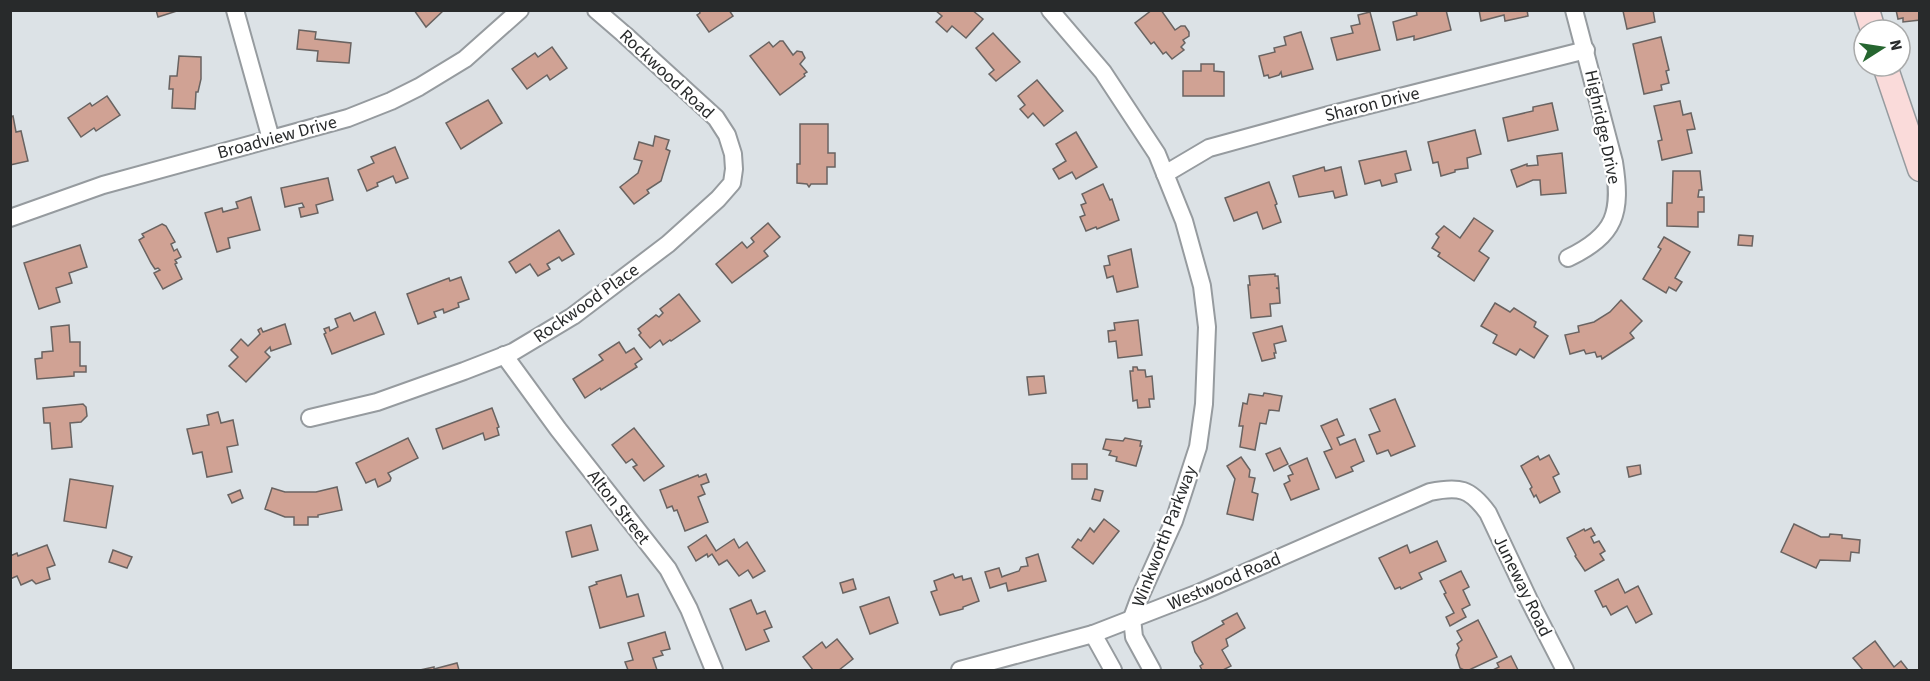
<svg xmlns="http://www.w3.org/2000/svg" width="1930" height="681" viewBox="0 0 1930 681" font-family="'Source Sans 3',sans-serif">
<rect width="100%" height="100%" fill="#dce2e6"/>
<!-- building -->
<g fill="#d0a294" stroke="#696361" stroke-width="1.5">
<path d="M156,10H177V11L158,17Z"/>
<path d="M414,10H444L426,27Z"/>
<path d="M699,10H729L733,16L709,32L697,15L700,13Z"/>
<path d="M935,10H972L983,19L966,38L952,26L947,32L936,22L942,16Z"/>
<path d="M1152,10H1161L1175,30L1181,26H1185L1189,32V36L1183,40L1185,43L1181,47L1184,50L1172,59L1166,52L1163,54L1154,42L1151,44L1135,23Z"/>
<path d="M1416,10H1446L1451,30L1414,40V36L1397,40L1393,22L1417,15Z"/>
<path d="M1479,10H1527L1528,16L1505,21L1504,15L1481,21Z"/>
<path d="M1653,10L1655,22L1627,29L1623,11Z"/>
<path d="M1896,10H1920V20L1903,22V18L1898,19Z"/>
<path d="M1370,12L1380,50L1337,60L1331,38L1353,33L1351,26L1360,24L1358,15Z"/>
<path d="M299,30L316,32L315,39L351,43L349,63L317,61L318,51L297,49Z"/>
<path d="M1301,32L1313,69L1282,77L1281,72L1279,75L1269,78L1268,75L1264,76L1259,56L1275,52L1274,48L1286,45L1284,37Z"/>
<path d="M993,33L1020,62L996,81L989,74L994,70L976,48Z"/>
<path d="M1661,37L1669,70L1666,71L1669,83L1661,85L1662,90L1644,94L1633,44Z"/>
<path d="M780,41H783L793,55L797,51L802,52L805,58L800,64L807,72L804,74L805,76L780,95L750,56L769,42L773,47Z"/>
<path d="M552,47L567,68L550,80L547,75L527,89L512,69L535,53L538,57Z"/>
<path d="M179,56L201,57V79L198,92H196L195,109L172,108L173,89H169L170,76H177Z"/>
<path d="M1201,64H1214V71L1224,72V96H1183V71H1201Z"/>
<path d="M1037,80L1063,111L1044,126L1033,113L1028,118L1020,109L1025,105L1018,96Z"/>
<path d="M107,96L120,115L96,131L94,128L81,137L68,118L90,103L92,106Z"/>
<path d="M488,100L502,123L461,149L446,123Z"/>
<path d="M1680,101L1683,115L1691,113L1695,129L1687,130L1692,153L1662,160L1658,141L1662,140L1654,106Z"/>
<path d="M1552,103L1558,130L1508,141L1503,118L1533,111V107Z"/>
<path d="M13,116L16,132L21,131L28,161L10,165V117Z"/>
<path d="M800,124H828V153H835V167H827V184H811L809,187L807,184L797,183V164H800Z"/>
<path d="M1475,130L1481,154L1467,158L1468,168L1455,170V172L1441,176L1438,162L1433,163L1428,142Z"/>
<path d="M1076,132L1097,167L1076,179L1072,172L1059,179L1053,169L1066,161L1056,144Z"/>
<path d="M655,136L669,140L666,149L670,151L661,181L647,190L649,193L634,204L620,187L638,173L642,161L634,159L639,142L653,146Z"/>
<path d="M395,147L408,178L396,183L393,176L377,183L378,186L367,191L358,170L374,163L371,157Z"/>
<path d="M1406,151L1411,170L1395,174L1397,182L1382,186L1380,180L1365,184L1359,161Z"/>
<path d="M1562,153L1566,193L1541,195L1540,180H1533L1517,187L1511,170L1527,164V166L1538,165L1537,156Z"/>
<path d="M1324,167L1325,171L1341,167L1347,195L1335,198L1333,191L1299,197L1293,176Z"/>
<path d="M1673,171H1700L1702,190H1699L1698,197H1704V212H1698V227L1667,226V203H1672Z"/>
<path d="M328,178L333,200L316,205L318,213L301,217L299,208L304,207L302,203L285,207L281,188Z"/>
<path d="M1269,182L1277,204L1275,205L1281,222L1263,229L1257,212L1234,221L1225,198Z"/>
<path d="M1103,184L1110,200L1112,199L1119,220L1097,229L1096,227L1086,231L1080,217L1085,215L1081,205L1086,203L1082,194Z"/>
<path d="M251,197L260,230L228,238L230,248L217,252L205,213L222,208L223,212L238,208L236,202Z"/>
<path d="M1474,218L1493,231L1479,251L1489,258L1474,281L1438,256L1440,253L1432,248L1439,237L1436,234L1444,226L1460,238Z"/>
<path d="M768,223L780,237L764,251L768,256L732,283L716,264L742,242L747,248L754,242L751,238Z"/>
<path d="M162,224L166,226L175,242L171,244L174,251L177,249L181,257L175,260L177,263L175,264L182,279L163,289L154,273L160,270L158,268L155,269L151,263L139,240L144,237L142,234Z"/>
<path d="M559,230L574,254L562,261L559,257L547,264L550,269L538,276L530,264L516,273L509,262Z"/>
<path d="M1739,235L1753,236L1752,246L1738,245Z"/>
<path d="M1664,237L1690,252L1675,278L1682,282L1676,291L1669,287L1666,293L1643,279L1661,249L1658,247Z"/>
<path d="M80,245L87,267L69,273L72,283L56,288L60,302L39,309L24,263Z"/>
<path d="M1131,249L1138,287L1117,292L1113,276L1107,278L1104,266L1110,265L1108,256Z"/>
<path d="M1275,274V276H1278L1279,288H1276L1279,289L1280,303L1270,304L1271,316L1251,318L1248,285H1250L1249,276Z"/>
<path d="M461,277L469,299L458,303L459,307L444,313L443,309L434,312L436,317L418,324L407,294L449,278L450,281Z"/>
<path d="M679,294L700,321L671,341L670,340L663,345L660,340L650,348L639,335L641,333L638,329L656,315L659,317L663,313L660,309Z"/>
<path d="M1621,300L1642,321L1630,333L1634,338L1602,359L1601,356L1597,357L1595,352L1586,354L1584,350L1570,354L1565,335L1579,332L1578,326L1594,322L1610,312Z"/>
<path d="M1495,303L1510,312L1514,308L1536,322L1534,327L1548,336L1534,358L1520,349L1516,355L1493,343L1497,335L1481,326Z"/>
<path d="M375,312L384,334L332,354L324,334L326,333L324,329L329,327L330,331L338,327L335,319L350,313L354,321Z"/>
<path d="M1138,320L1142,355L1118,358L1116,341L1109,342L1108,331L1115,330L1114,323Z"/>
<path d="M285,324L291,344L271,351L270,347L265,352L270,357L246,382L229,366L238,357L231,350L241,339L248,346L260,334L258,330L261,328L263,332Z"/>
<path d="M69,325L70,342H80V366H86V372H74V376L37,379L35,359L42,358V352L53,351L51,327Z"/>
<path d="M1282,326L1286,341L1274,344L1276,353H1274L1275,358L1262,361L1253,333Z"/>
<path d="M619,342L626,353L634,348L642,359L635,364L637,367L601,390L600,388L585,398L573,379L603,360L599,355Z"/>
<path d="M1133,367H1137L1138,370H1145L1146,377L1152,376L1154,399H1149L1150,407L1138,408L1137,400L1133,401L1130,371H1133Z"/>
<path d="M1044,376L1046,393L1029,395L1027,377Z"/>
<path d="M1264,393L1282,396L1279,411L1269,410L1266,424L1260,423L1255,450L1240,447L1243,426H1239L1243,403L1247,404L1249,394L1263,396Z"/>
<path d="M1395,399L1415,446L1391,456L1388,450L1377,454L1369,435L1380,431L1370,409Z"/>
<path d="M83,404L86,407L87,416L81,422L70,423L72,447L52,449L50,423H44L43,408Z"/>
<path d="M492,408L499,427L497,428L499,435L485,440L483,433L443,449L436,429Z"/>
<path d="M218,412L221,423L233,420L238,445L227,447L232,472L207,477L202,452L193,454L187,429L209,425L207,415Z"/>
<path d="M1337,419L1344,435L1337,438L1340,445L1355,439L1364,461L1351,467L1353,471L1336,478L1324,452L1332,449L1321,426Z"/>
<path d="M634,428L664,466L644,481L633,467L637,465L632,459L626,463L612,445Z"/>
<path d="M408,438L418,458L388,473L391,478L390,481L378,487L375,479L366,483L356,463Z"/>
<path d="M1125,438L1141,441L1140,446H1142L1136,466L1116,461L1117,457L1109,455L1111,451L1103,449L1106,439L1123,441Z"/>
<path d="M1280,448L1288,464L1274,471L1266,454Z"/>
<path d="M1549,455L1559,474L1553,477L1560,492L1540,503L1536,495L1534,497L1530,489L1532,487L1521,466L1538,456L1540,460Z"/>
<path d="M1241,457L1250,470L1249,477L1255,478L1252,492L1258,494L1253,520L1227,514L1235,479L1227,466Z"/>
<path d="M1307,458L1319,489L1291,500L1284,484L1290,481L1288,476L1293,474L1289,466Z"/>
<rect x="1072" y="464" width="15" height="15"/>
<path d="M1640,465L1641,474L1629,477L1627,467Z"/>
<path d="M706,474L709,482L701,485L705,494L698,497L708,522L685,531L677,510L674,511L672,506L667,508L660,490L698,475L699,477Z"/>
<path d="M70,479L113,486L106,528L64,521Z"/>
<path d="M337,487L342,510L318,515V517H308V525H294V517H285L265,509L272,488L285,492H316Z"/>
<path d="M1095,489L1103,491L1100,501L1092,499Z"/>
<path d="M240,490L243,498L232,503L228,495Z"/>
<path d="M1104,519L1119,531L1093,564L1072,547L1078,539L1081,541L1090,528L1094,532Z"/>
<path d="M1794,524L1821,537H1829L1830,534L1842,535V538L1860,540L1859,553L1851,552L1850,561L1820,560L1816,568L1781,552Z"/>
<path d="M591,525L598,550L572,557L566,532Z"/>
<path d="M1591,528L1595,535L1591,537L1594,543L1599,541L1605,551L1600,554L1604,560L1585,571L1575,556L1576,555L1567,538L1584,529L1585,531Z"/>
<path d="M706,535L716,551L734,539L739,548L747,542L765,571L753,578L748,570L739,576L727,560L719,565L712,554L708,557L707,554L696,561L688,547Z"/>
<path d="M1437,541L1446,561L1419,573L1422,579L1401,589L1400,587L1395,589L1379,558L1407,545L1410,553Z"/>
<path d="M47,545L55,565L47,568L50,579L36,584L32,580L21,585L17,576L10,579V556L17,553L18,556Z"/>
<path d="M113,550L132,557L127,568L109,562Z"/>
<path d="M1038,554L1046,581L1008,591L1006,583L990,588L985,572L999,568L1002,577L1004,576L1019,571L1021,567L1028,566L1026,558Z"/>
<path d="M1461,571L1469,587L1463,590L1470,605L1462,609L1466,617L1450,626L1446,617L1454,613L1444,594L1446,593L1440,581Z"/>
<path d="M953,574L955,578L962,576L963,580L971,578L979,601L963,607V609L940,615L931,592L937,590L934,581Z"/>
<path d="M621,575L627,597L638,594L644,616L600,628L589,587L597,584L596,582Z"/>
<path d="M853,579L856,589L843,593L840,583Z"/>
<path d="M1618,579L1625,593L1638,586L1652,614L1636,623L1627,606L1611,615L1606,606L1603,607L1595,591Z"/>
<path d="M889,597L898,623L870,634L860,607Z"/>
<path d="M751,600L757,614L765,611L772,627L764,630L769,641L746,650L730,609Z"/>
<path d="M1237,613L1245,628L1226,639L1228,646L1222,650L1231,666L1223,670H1202L1200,666L1203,664L1195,652L1192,642L1224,624L1222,621Z"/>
<path d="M1478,620L1497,657L1469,670H1464L1460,668L1456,655L1459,648L1457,644L1462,640L1457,631Z"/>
<path d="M665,632L670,649L661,651L663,655L653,658L657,670H628L625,662L633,660L628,643Z"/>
<path d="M837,639L853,659L839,670H813L803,657L822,642L826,648Z"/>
<path d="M1875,641L1894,667L1901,661L1908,670H1863L1853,658Z"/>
<path d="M1511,656L1518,670H1493L1499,667L1497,663Z"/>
<path d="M457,663L459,670H420L434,667V669Z"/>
</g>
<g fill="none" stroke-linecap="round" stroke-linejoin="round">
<!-- street casing -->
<g stroke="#969b9f" stroke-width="20">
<g id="street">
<path d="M235,10L271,139"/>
<path d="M1050,10L1103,72L1157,154L1184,221L1202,286L1207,327L1204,404L1198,447L1174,521L1139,599L1132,618L1134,637L1152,670"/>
<path d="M1165,174L1209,148L1329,115L1586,50"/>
<path d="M10,218L103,185L348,118L391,101L419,87L465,59L520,10"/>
<path d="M1568,258C1616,235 1622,213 1614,162L1574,10"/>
<path d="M504,355L558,429L668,569L689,609L714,670"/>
<path d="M310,418L377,402L464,371L513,352L573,316L668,244L718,199L732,183L734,169L733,154L727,135L716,118L625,35L596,10"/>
<path d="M1093,634L1113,670"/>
<path d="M960,670L1093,634L1201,592L1430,492C1459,486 1470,488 1488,513L1529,600L1565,670"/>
</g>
</g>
<!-- secondary casing -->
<g stroke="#969b9f" stroke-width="27">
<g id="secondary">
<path d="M1867,10L1873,30"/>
<path d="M1885,66L1920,169"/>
</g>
</g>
<!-- street -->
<use href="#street" stroke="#fff" stroke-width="16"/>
<!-- secondary -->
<use href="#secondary" stroke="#fadbda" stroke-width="24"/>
</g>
<g text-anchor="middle" stroke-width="4.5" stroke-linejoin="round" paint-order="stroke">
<!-- street labels -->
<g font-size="18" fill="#282a2b" stroke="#fff">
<text transform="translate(667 74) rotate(43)" y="6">Rockwood Road</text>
<text transform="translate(1372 104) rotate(-14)" y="6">Sharon Drive</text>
<text transform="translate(1603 127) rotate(78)" y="6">Highridge Drive</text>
<text transform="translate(277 137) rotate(-15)" y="6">Broadview Drive</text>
<text transform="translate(586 303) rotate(-35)" y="6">Rockwood Place</text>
<text transform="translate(619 507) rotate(52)" y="6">Alton Street</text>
<text transform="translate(1164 536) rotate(-69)" y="6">Winkworth Parkway</text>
<text transform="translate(1224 581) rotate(-23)" y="6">Westwood Road</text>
<text transform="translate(1523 586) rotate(64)" y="6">Juneway Road</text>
</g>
</g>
<!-- border -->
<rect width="1930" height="681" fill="none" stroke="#282a2b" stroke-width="24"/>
<!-- north arrow -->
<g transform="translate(1882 48) rotate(78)"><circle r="28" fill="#ffffff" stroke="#a9aaaa" stroke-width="1.5"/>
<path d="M0-4.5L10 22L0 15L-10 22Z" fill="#266630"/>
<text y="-9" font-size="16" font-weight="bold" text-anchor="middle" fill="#282a2b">N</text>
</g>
</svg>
